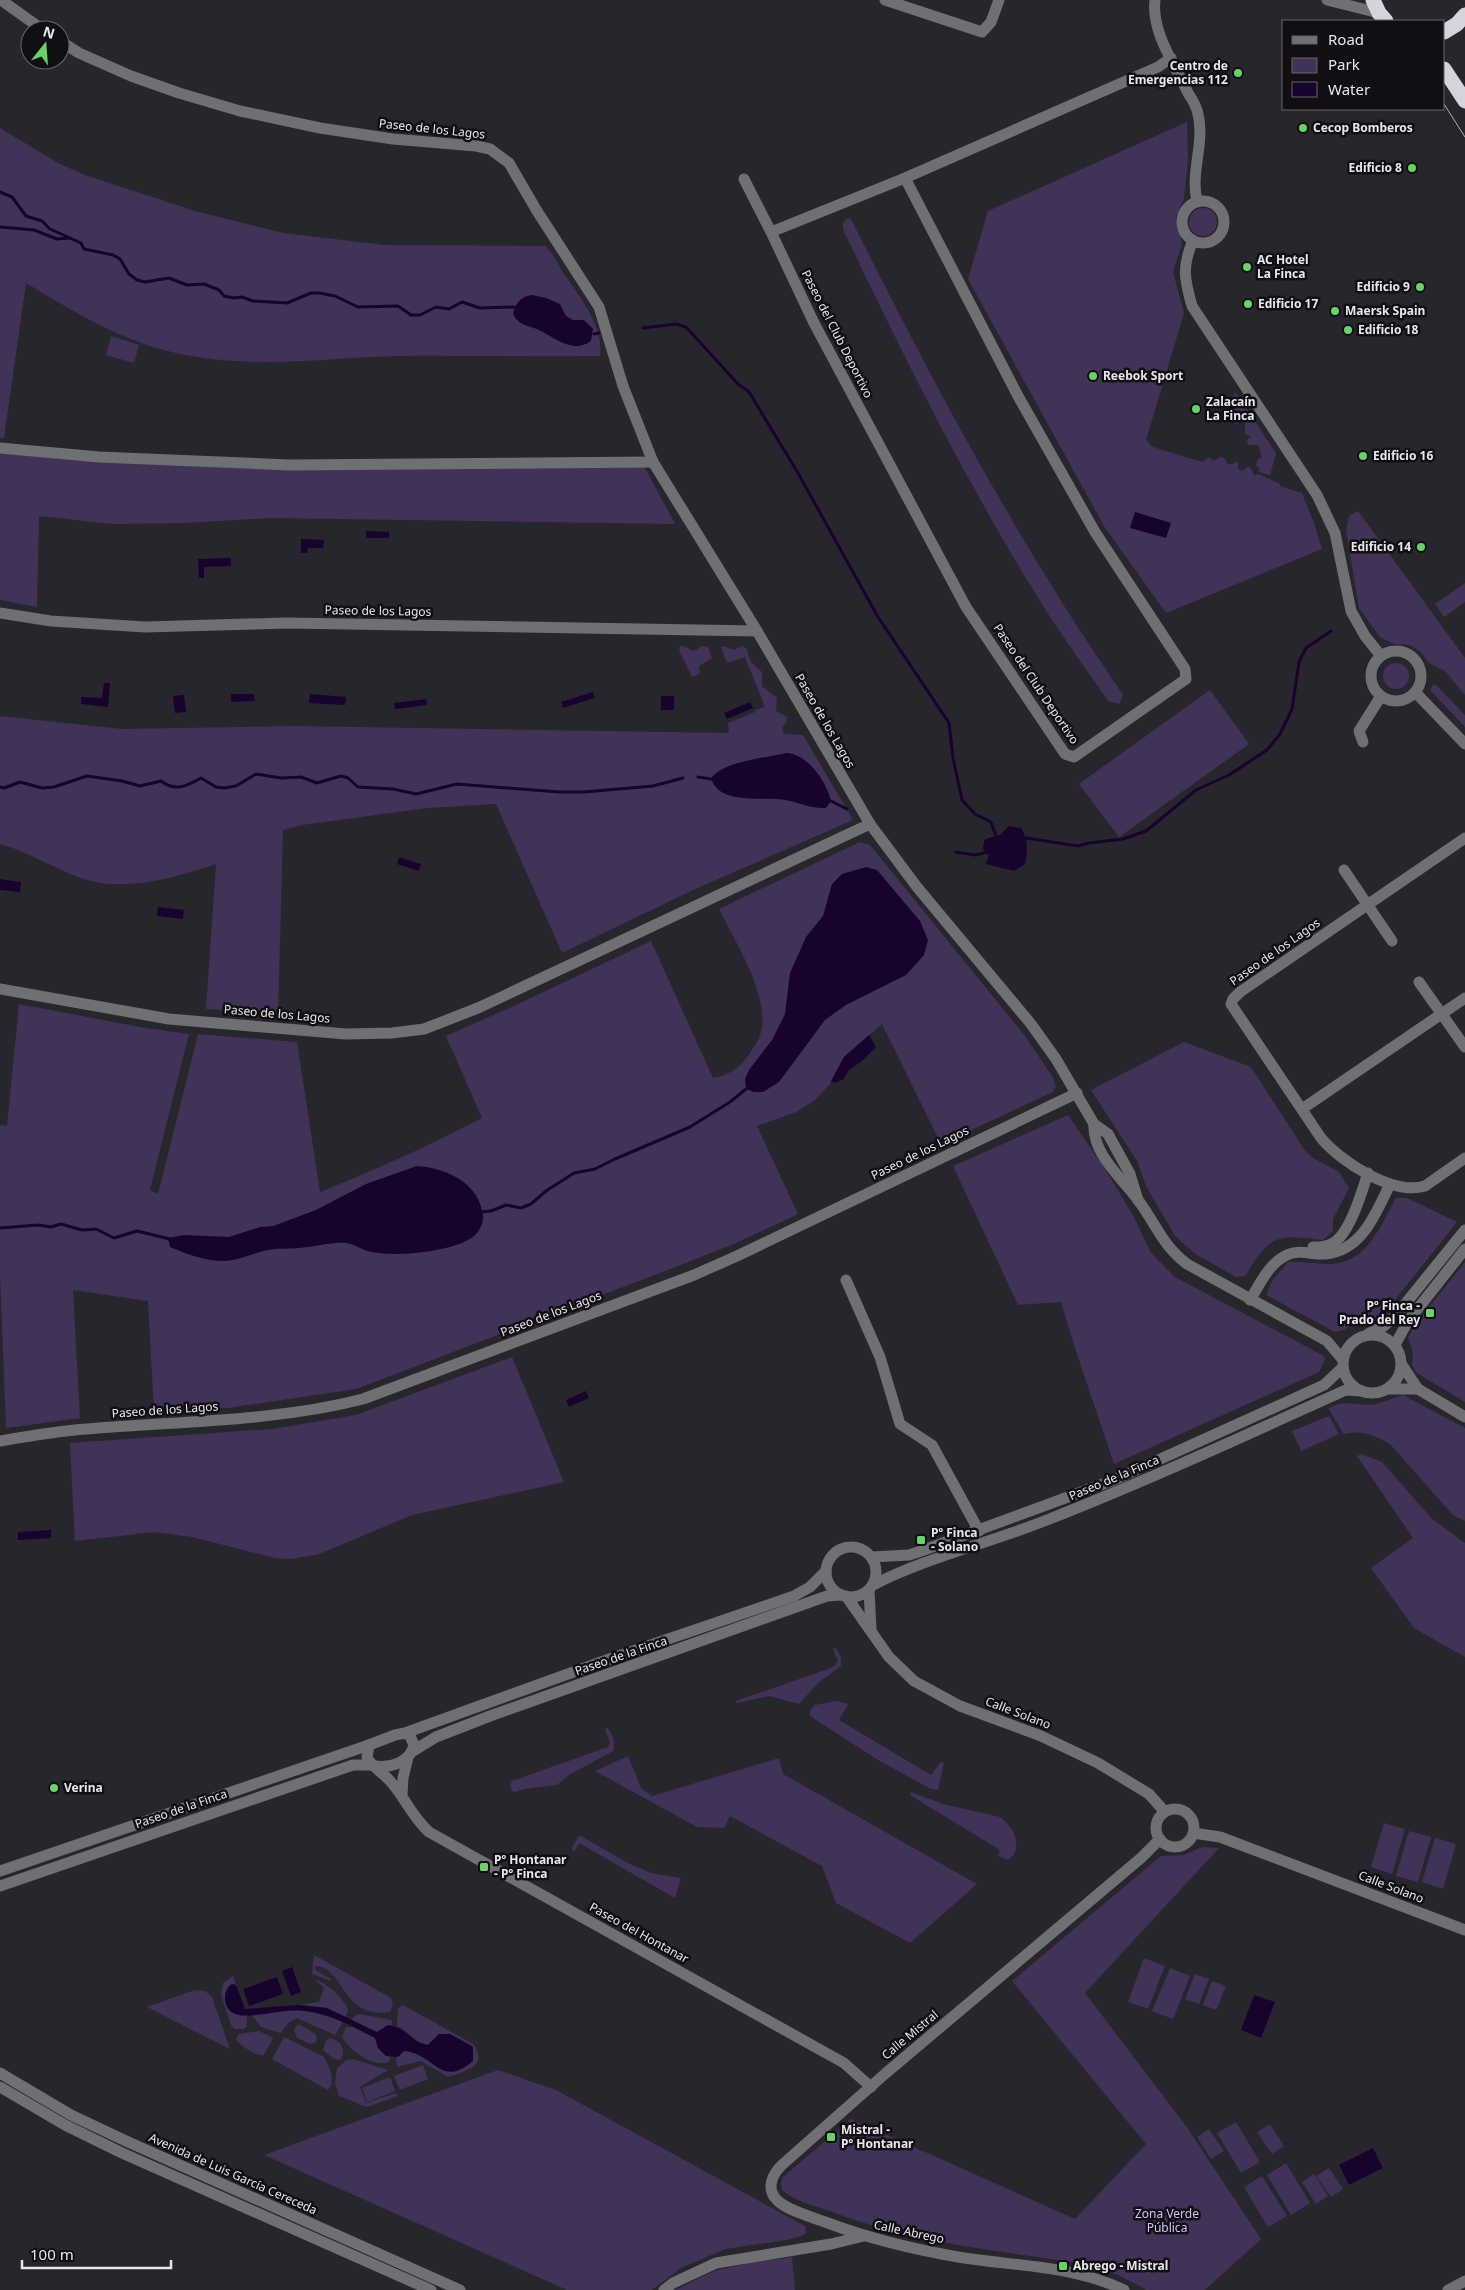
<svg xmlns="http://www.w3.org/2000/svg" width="1465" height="2290" viewBox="0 0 1465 2290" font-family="'Noto Sans',sans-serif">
<rect width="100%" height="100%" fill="#28262d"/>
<!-- green -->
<g fill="#413258">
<path d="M1187,122L1188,160L1184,199L1176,217L1182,244L1173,272L1184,313L1146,440L1153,447L1202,462L1209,457L1213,461L1221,457L1225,459L1228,464H1233L1238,461V469L1242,471L1248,467L1251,468L1254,476L1258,474L1280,484V486L1302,493L1315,526L1322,549L1166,613L1104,526L968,279L988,211Z"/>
<path d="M0,128L58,163L85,175L195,211L283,233L385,245L545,246C554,254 558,265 565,275C580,298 604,326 600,356C532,357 463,355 395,356C310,359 234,372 150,346C105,331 66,307 26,283L4,438H0Z"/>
<circle cx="1203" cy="222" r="14"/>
<path d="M846,219H851C914,345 980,471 1055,591C1076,626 1100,660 1123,695L1119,704L1108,701C1085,667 1061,635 1040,601C966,482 903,356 843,229V223Z"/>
<path d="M111,336L139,345L134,363L106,355Z"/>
<path d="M1236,393L1276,453L1270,475L1259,472V468L1256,466L1257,460L1262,457L1258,445H1248L1247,440L1251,436L1245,434V423L1240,421L1237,424L1234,423L1236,414L1234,410L1235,405L1229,399Z"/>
<path d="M0,452L22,455L644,466L675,524L270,518L186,523L113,524L39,516L37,607L0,600Z"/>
<path d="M1358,511L1465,658V695L1445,671L1429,663L1420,651L1410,645L1394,644L1380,637L1359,608L1346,530L1349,516Z"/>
<path d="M1465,583V602L1444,617L1435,604Z"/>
<path d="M681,645L694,651L702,646L708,647L712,658L699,666L700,674L692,677L679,650Z"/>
<path d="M723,646L734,650L742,646L746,648L751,662L762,672V686L777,698L776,711L787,717V720L782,728L784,734L803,735L853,820L693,890L562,953L496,804L427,808L302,825L283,830L278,1014L206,1009L216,864C173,878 123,894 78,877C51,867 27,851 0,844V716L122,729L294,726L729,733L728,723L755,712V710L765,707L745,657L727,663L721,647Z"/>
<circle cx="1396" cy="676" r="13"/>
<path d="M1432,685H1436L1465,715V727L1431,691Z"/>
<path d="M1210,690L1249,744L1119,837L1079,784Z"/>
<path d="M860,842L870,845L1025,1036L1052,1076L1056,1086L1053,1092L941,1144L882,1024L844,1057L829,1085L815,1100L796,1112L757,1126L798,1214L734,1244L665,1271L356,1389L228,1408L154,1413L148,1301L73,1290L80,1418L6,1428L0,1273V1125L7,1126L19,1004L145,1028L189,1034L150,1190L158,1194L198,1034L297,1042L320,1192C375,1170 429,1146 482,1118L446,1036L514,1006L651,941L713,1078C730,1075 740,1068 750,1053C754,1046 759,1040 761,1032C770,997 735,941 719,909Z"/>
<path d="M1184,1042L1251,1067L1304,1149L1313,1158L1339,1172L1349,1188L1333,1219V1231L1323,1240C1275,1235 1271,1234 1245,1276L1236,1277L1197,1255L1175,1236L1146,1186L1137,1161L1091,1090Z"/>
<path d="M1068,1115L1103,1166L1134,1217L1151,1253L1175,1277L1324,1356L1325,1360L1319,1372L1114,1464L1076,1351L1061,1302L1018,1305L953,1166Z"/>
<path d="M1396,1198H1407L1457,1222L1387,1310L1374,1319L1361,1320L1344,1330L1335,1332L1266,1295L1272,1281L1288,1262C1304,1261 1323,1266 1339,1263C1370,1257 1382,1222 1396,1198Z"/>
<path d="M1465,1262V1402L1417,1373L1412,1365L1413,1353L1408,1338L1415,1325Z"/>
<path d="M512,1357L564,1482L412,1515L319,1554L292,1559L275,1558L192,1537L154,1532L75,1541L70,1443L272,1429L356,1415Z"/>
<path d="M1403,1395L1465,1428V1521L1453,1515L1390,1444C1372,1434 1363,1430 1344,1434L1328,1408C1348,1398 1358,1407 1376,1404C1385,1402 1394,1397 1403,1395Z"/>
<path d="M1329,1416L1339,1434L1301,1451L1292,1431Z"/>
<path d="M1361,1454L1382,1462L1432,1519L1465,1543V1657L1414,1628L1371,1568L1413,1538L1357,1456Z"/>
<path d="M836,1648L841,1658V1666L819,1682L799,1704L769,1696L737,1703L736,1701L831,1668L836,1664L838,1661L833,1649Z"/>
<path d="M836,1701L848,1704L839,1720L931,1775L941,1762L944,1763L938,1790L931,1789L878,1760L810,1716V1710L815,1705Z"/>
<path d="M607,1728C613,1733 616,1744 613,1751L569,1775L557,1785L524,1789L515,1792L512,1791L510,1785L512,1781L608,1747L610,1742L605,1729Z"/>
<path d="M628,1756L641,1788L652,1796L779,1758L783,1774L977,1884L910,1943L836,1903L822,1866L730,1816L724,1828L697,1827L595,1771Z"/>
<path d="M911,1792L943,1804L1000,1817C1013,1826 1025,1848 1008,1860L998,1856L1000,1850L910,1795Z"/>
<path d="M1384,1823L1405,1829L1392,1874L1371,1867Z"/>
<path d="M1409,1831L1431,1837L1418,1882L1396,1876Z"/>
<path d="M581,1836L626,1862L651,1873L681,1878L675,1898L579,1843L574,1852L572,1848L578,1837Z"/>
<path d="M1435,1838L1456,1844L1443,1889L1422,1882Z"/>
<path d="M1202,1847L1219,1848L1085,1993L1186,2126L1261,2239L1205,2290H1147L1118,2275L1090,2265C1001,2251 911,2243 827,2210C811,2205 795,2201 782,2190L781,2183L783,2177L851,2119L1075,2219L1146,2144L1012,1981L1161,1856L1184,1855Z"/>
<path d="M314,1955L391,1998L393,2004L390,2012C341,2019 345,1967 315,1966V1970L331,1979V1981L312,1974Z"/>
<path d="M1144,1958L1165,1966L1148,2009L1128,2002Z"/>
<path d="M1170,1968L1190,1976L1173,2019L1152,2011Z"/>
<path d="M1195,1974L1209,1979L1199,2004L1185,1999Z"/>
<path d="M233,1976L236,1985L232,1984L241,2016L247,2015V2026L244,2029H234L231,2025L221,1995L223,1983Z"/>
<path d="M315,1979C326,1983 346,1999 348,2011L345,2018L327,2008L299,2005L319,2002L324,1988Z"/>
<path d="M1212,1981L1226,1986L1216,2010L1203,2005Z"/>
<path d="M195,1990L205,1991L212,1997L230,2049L147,2007Z"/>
<path d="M403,2005L473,2044C490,2065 464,2072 448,2077L421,2061L397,2067L396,2057L403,2051L417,2052L427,2059L473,2046L450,2034H439L428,2045C415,2043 409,2031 397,2026L398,2009Z"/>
<path d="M286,2010C307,2010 323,2014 343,2022L335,2035L297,2018L288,2023L281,2033L261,2027L252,2015Z"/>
<path d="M358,2014L388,2019L392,2021V2025H388L377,2032L350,2020Z"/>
<path d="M298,2024L316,2034L317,2039L315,2043L311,2044L297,2038L294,2030Z"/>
<path d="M346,2027H353L375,2038L378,2048L386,2056H390L389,2062C372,2068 350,2050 342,2037Z"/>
<path d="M259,2031L273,2038L264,2055C256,2056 240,2046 236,2039L239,2034Z"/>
<path d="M284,2037L324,2057C330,2067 336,2081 328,2090L272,2059Z"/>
<path d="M330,2038C340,2041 346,2047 342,2057L339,2060L334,2059L323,2050L326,2040Z"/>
<path d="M353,2059L388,2070L360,2087L366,2103L396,2093L398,2096L367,2107L339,2096L335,2084L337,2068L347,2060Z"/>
<path d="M423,2065L428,2079L400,2090L394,2076Z"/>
<path d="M498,2070L556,2090L805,2226L806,2233L802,2236L786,2240L725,2249L681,2268L652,2290H567L264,2155Z"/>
<path d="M390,2077L395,2091L367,2102L362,2088Z"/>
<path d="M1236,2122L1260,2162L1241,2173L1217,2133Z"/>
<path d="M1270,2124L1284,2146L1272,2154L1257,2132Z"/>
<path d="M1209,2129L1224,2151L1211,2159L1197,2137Z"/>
<path d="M1286,2163L1310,2203L1291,2215L1267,2175Z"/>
<path d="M1329,2168L1343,2189L1331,2197L1316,2176Z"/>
<path d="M1314,2174L1328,2196L1316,2204L1302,2182Z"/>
<path d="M1262,2176L1287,2216L1268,2227L1244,2187Z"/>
<path d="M792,2257L795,2290H675L714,2271L755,2262Z"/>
</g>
<!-- water -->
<g fill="#18032e">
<path d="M532,295L546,298L560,304L566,316L573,320H584L593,329L591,341C573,354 555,338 539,330C528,325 519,326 513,314C515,304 521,296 532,295Z"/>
<path d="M1135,512L1171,523L1166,538L1130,528Z"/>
<path d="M366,531L389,532V538H366Z"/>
<path d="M301,539L324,540L323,548H308L307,553H301Z"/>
<path d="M231,558V566L204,567V578H199L198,559Z"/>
<path d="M104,683H110L108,707L81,704V697L102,698Z"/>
<path d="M593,692L595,698L563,708L561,702Z"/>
<path d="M231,694H254L255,701L231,702Z"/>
<path d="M310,694L346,697L345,705L309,703Z"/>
<path d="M184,695L186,712L175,713L173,696Z"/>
<rect x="661" y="696" width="13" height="14"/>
<path d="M426,699L427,705L395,709L394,703Z"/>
<path d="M750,702L753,708L727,719L724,713Z"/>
<path d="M786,753C808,754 826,781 831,801L826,808C810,809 799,802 785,800C763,796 719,806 711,778C724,761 766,758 786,753Z"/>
<path d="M1009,826L1021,828C1028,840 1028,850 1025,864L1014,871L986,864L989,855L984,853L983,846L985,839L1000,835Z"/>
<path d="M399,857L421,864L419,871L397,864Z"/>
<path d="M866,867L877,870L920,921L928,940L924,955L906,975L846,1005L825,1020L779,1082L763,1092H754L746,1089L745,1079L749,1070L772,1040L785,1014L790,973L806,937L823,916L832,884L842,874Z"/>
<path d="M0,879L21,882L20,892L0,890Z"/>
<path d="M158,907L184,910L183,919L157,916Z"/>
<path d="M869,1035L876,1047L862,1061L849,1070L844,1079L835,1083L831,1081L844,1057Z"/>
<path d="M417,1166C446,1168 480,1183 483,1216C484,1225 477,1236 468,1240C446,1252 396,1257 372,1252C357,1249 355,1241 336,1243C324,1244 311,1247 299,1248C289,1249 278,1248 268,1250C254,1253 235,1262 221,1261C203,1260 186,1254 170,1247L168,1238L184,1235L229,1237L260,1227L273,1226L316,1210L366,1184Z"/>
<path d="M586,1391L589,1398L569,1407L566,1400Z"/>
<path d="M51,1530V1538L18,1540V1532Z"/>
<path d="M292,1967L301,1992L291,1996L282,1971Z"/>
<path d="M277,1977L283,1994L249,2006L243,1989Z"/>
<path d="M232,1984L236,1985L245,2009L299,2005L327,2008L377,2032L388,2025C408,2028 410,2042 428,2045L439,2034H450L473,2047V2061C440,2089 436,2054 404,2051L398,2057L386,2056L378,2048L375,2038C353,2027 331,2014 306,2011C287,2007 248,2021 233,2013C223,2008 222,1990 232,1984Z"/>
<path d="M1254,1995L1275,2002L1261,2038L1241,2030Z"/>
<path d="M1373,2148L1383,2168L1349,2185L1339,2165Z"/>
</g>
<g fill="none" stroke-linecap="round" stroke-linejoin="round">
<!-- stream -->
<g stroke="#18032e" stroke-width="3">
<path d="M0,192L12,197L26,216L42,221L50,229L81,243L84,249L113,255L120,259L129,274L137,280L145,282L169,278L187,285L204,284L219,290L224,296L234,298L242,297L253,301L287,303L311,293H319L335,296L358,307L398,306L411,315H420L436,307L449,309L462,302L480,308L514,307"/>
<path d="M0,227L34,230L57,239L70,238"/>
<path d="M643,328L676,324L686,327L738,384L749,392L798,473L878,617L949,723L953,758L962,800L975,814L991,822L996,836"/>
<path d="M594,334L599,333"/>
<path d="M698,777L711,779"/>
<path d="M0,787L4,788L20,782L42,788L54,787L87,776L122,781L140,786L161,781C175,792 187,786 201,778L216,787L224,788L236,786L256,774L281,778L301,777L317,783L341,776L348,778L358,787L393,789L416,794L457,784L559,792H584L653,786L683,778"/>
<path d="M831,801L847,809"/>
<path d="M1026,838L1078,846L1089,843L1123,839L1146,831L1196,790L1229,775L1267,750L1280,734L1292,709L1299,662L1306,648L1331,631"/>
<path d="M956,852L975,855L984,853"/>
<path d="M481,1212L491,1211L506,1205L521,1208L531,1204L546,1191L574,1173L595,1169L615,1159L690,1127L730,1102L746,1089"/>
<path d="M0,1228L38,1225L51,1227L61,1224L82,1230L96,1229L114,1238L137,1231L170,1239"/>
</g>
<!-- minor -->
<g stroke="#706f73" stroke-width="11">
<path d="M1,0L43,30"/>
<path d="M885,0L982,32L991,22L999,0"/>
<path d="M1155,0C1151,32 1175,65 1188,93C1192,99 1197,107 1198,114C1205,144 1190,172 1197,201"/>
<path d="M1327,0L1379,13"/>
<path d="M60,41L79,53L131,76L179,93L240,111L320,128L393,139L476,146L490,149L509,163L537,211L599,307L623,386L653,462L757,631L870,824L917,887L1031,1024L1056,1059L1094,1124L1108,1134L1130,1174L1138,1200"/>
<path d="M744,179L771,232L814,323L966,607L1065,754L1074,757L1186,679L1185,669L1095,532L1018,396L905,178"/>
<circle cx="1203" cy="222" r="21"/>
<path d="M771,232L905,178L1158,67L1171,58"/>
<path d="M1193,240C1182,267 1184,278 1192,306L1317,495L1335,533L1351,611L1365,636L1381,656"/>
<path d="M0,448L99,457L289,465L653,462"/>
<path d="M0,613L51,621L145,627L287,623L757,631"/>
<circle cx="1396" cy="676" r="25"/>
<path d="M1415,692L1465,744"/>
<path d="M1363,742L1359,731L1381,696"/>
<path d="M1465,838L1240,992L1233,999L1231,1004L1321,1138C1340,1161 1393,1196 1425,1186L1465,1158"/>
<path d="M1344,870L1392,941"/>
<path d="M1419,982L1465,1047"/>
<path d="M0,989L169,1019L346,1034L392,1033L424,1029L478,1008L870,824"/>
<path d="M1302,1109L1465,998"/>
<path d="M1094,1124C1092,1154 1122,1178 1138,1200C1156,1224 1162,1245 1187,1264L1327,1341L1343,1360"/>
<path d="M1313,1247C1320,1247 1327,1247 1333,1243C1350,1234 1362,1191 1368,1173"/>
<path d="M846,1280L880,1357L900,1424L932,1445L979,1531"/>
<path d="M1250,1300C1260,1284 1269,1263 1287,1255C1299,1249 1312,1255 1325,1254C1362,1251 1376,1213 1390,1184"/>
<path d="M1368,1334L1384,1326L1397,1314L1465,1230"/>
<circle cx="1372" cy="1364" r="29"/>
<path d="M1395,1345L1408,1321L1465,1249"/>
<path d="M1402,1365L1418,1389L1465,1417"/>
<path d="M1387,1389H1418"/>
<path d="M0,1441C29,1436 58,1431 87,1429C179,1421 273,1422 363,1399L694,1275L737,1256L1077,1093"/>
<circle cx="851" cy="1572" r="25"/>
<path d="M872,1557L909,1555L924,1550L1114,1480L1324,1385L1343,1367"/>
<path d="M826,1571L810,1587L794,1596L601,1662L405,1733L395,1735L369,1745L367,1757C371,1767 384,1773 391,1782C405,1798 413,1818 429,1832L844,2063L871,2087"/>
<path d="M873,1585C928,1557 989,1543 1047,1520C1146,1481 1242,1437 1339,1393L1346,1390L1362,1391"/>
<path d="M869,1590L871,1629"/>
<path d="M846,1596L889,1657L914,1681L960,1706L1041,1736L1098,1763L1149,1794L1165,1812"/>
<path d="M413,1751L436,1737L490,1716L827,1596L841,1595"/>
<path d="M375,1766C390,1768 410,1763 414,1745L410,1736L405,1733"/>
<path d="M402,1795L403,1778L408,1757"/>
<circle cx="1175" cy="1828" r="19"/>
<path d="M1193,1833L1220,1837L1465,1930"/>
<path d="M0,1871L369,1745"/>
<path d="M0,1886L353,1765H372"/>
<path d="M0,2073L71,2115L126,2141L460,2290"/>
<path d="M0,2087L65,2125L122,2153L431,2290"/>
<path d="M664,2290L673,2283L716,2263L831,2244L864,2236"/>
<path d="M1124,2290C1076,2266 1017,2266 964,2258C916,2250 870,2239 825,2222C812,2217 786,2210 777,2200C765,2188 773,2173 783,2164L886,2073L1141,1858L1160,1839"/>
<path d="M1448,2290L1465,2281"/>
</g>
<!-- highway -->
<g stroke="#d6d3dd" stroke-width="15">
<path d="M1373,0L1379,13L1386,21"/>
<path d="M1444,32L1457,24L1465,15"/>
<path d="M1444,69L1465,101"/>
</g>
<!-- tram -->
<path stroke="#aeacb1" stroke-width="1" d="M1444,104L1465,137"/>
</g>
<!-- markers -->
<g fill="#68d465" stroke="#110f13" stroke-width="2">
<circle cx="1238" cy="73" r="5"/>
<circle cx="1303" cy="128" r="5"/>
<circle cx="1412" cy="168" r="5"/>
<circle cx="1247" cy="267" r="5"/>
<circle cx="1420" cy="287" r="5"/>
<circle cx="1248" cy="304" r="5"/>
<circle cx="1335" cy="311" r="5"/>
<circle cx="1348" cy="330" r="5"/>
<circle cx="1093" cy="376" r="5"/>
<circle cx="1196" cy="409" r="5"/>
<circle cx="1363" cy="456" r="5"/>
<circle cx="1421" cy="547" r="5"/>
<rect x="1425" y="1308" width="10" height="10" rx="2.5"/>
<rect x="916" y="1535" width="10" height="10" rx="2.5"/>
<circle cx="54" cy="1788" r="5"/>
<rect x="479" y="1862" width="10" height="10" rx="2.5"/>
<rect x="826" y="2132" width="10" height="10" rx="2.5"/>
<rect x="1058" y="2261" width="10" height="10" rx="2.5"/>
</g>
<g text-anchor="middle" stroke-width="5" stroke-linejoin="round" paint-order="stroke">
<!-- poi labels -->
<g font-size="12" font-weight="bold" fill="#e8e6eb" stroke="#110f13" text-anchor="start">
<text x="1228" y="70" text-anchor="end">Centro de<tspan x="1228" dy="14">Emergencias 112</tspan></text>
<text x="1313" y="132">Cecop Bomberos</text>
<text x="1402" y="172" text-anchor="end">Edificio 8</text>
<text x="1257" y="264">AC Hotel<tspan x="1257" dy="14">La Finca</tspan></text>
<text x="1410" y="291" text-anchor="end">Edificio 9</text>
<text x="1258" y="308">Edificio 17</text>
<text x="1345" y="315">Maersk Spain</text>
<text x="1358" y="334">Edificio 18</text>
<text x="1103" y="380">Reebok Sport</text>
<text x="1206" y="406">Zalacaín<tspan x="1206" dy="14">La Finca</tspan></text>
<text x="1373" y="460">Edificio 16</text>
<text x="1411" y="551" text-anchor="end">Edificio 14</text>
<text x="1420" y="1310" text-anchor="end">Pº Finca -<tspan x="1420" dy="14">Prado del Rey</tspan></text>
<text x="931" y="1537">Pº Finca<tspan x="931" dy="14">- Solano</tspan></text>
<text x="64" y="1792">Verina</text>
<text x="494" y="1864">Pº Hontanar<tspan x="494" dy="14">- Pº Finca</tspan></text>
<text x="841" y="2134">Mistral -<tspan x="841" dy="14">Pº Hontanar</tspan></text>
<text x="1073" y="2270">Abrego - Mistral</text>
</g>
<!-- street labels -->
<g font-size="12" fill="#e8e6eb" stroke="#110f13">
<text transform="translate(432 129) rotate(6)" y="4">Paseo de los Lagos</text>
<text transform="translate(837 334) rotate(63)" y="4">Paseo del Club Deportivo</text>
<text transform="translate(378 611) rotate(1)" y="4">Paseo de los Lagos</text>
<text transform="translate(1036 684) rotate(56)" y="4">Paseo del Club Deportivo</text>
<text transform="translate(825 721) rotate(60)" y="4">Paseo de los Lagos</text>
<text transform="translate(1275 952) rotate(-35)" y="4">Paseo de los Lagos</text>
<text transform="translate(277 1014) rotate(5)" y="4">Paseo de los Lagos</text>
<text transform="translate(920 1153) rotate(-26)" y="4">Paseo de los Lagos</text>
<text transform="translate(551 1314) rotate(-21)" y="4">Paseo de los Lagos</text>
<text transform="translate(165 1410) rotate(-4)" y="4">Paseo de los Lagos</text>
<text transform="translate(1114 1478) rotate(-23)" y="4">Paseo de la Finca</text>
<text transform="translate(621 1656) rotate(-19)" y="4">Paseo de la Finca</text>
<text transform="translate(1018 1713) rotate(21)" y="4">Calle Solano</text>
<text transform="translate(181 1809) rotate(-19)" y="4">Paseo de la Finca</text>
<text transform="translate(1391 1887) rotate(21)" y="4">Calle Solano</text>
<text transform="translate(639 1933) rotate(29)" y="4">Paseo del Hontanar</text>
<text transform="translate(910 2035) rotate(-40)" y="4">Calle Mistral</text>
<text transform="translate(233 2174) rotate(24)" y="4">Avenida de Luis García Cereceda</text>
<text transform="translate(909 2232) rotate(12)" y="4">Calle Abrego</text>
</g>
<!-- park labels -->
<g font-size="12" fill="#d5bffe" stroke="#110f13">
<text x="1167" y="2218">Zona Verde<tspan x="1167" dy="14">Pública</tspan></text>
</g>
</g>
<!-- legend -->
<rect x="1282" y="20" width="162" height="90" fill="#110f13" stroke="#676569"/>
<rect x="1292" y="36" width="25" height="8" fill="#706f73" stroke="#676569"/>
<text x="1328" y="45" font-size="15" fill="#e8e6eb">Road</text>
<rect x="1292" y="58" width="25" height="15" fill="#413258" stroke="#676569"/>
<text x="1328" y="70" font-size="15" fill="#e8e6eb">Park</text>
<rect x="1292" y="82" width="25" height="15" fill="#18032e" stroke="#676569"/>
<text x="1328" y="95" font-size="15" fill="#e8e6eb">Water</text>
<!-- north arrow -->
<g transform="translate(45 45) rotate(17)"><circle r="24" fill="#110f13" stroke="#676569"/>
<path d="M0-4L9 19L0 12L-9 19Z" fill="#68d465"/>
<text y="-8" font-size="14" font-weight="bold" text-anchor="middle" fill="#e8e6eb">N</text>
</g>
<!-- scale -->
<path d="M22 2260v8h149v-8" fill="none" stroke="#e8e6eb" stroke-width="2.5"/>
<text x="30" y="2260" font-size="15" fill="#e8e6eb" stroke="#110f13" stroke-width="4" paint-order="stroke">100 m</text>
</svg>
